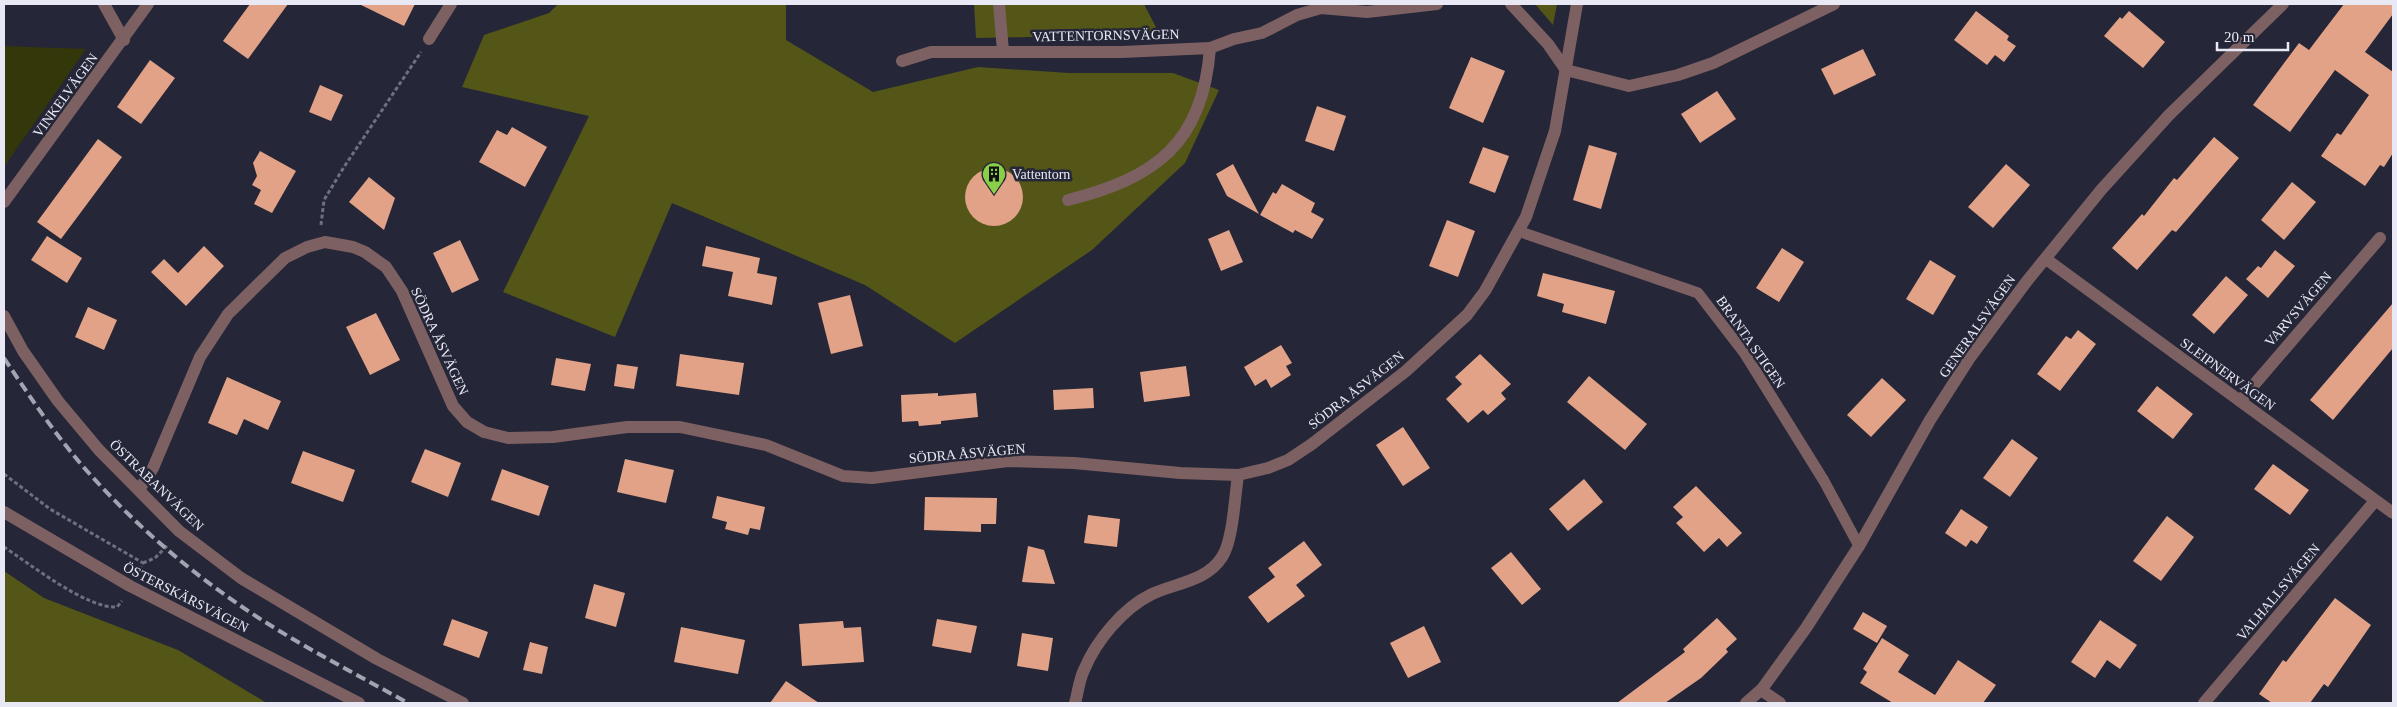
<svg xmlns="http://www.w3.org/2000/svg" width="2397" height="707" viewBox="0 0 2397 707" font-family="'Times New Roman',serif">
<rect width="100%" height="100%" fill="#252637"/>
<!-- green -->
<path fill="#343709" d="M4,46L86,49L4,167Z"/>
<!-- forest -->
<g fill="#535616">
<path d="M558,4H786V40L873,92L978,67L1069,73H1173L1219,90L1185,163L1092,250L955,343L865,285L672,203L615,337L503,292L589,116L462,87L484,35L549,13Z"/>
<path d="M974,4H1144L1160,35L976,38Z"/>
<path d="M1535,4H1557L1553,25Z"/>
<path d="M4,571L44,598L178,650L267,703H4Z"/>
</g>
<!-- building -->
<g fill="#e2a287">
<path d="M250,4H288L248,59L223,41Z"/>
<path d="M359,4H415L404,26Z"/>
<path d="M2344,4H2393V14L2365,52L2393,72V153L2384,167L2380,165L2365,186L2321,156L2337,133L2341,135L2369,95L2335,70L2290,132L2253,105L2299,43L2309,50Z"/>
<path d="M1976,11L2009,36L2007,40L2016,46L2004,62L1995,55L1987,65L1954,40Z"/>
<path d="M2129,11L2165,42L2143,68L2104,36L2120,17L2122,19Z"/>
<path d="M1863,49L1876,75L1834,95L1821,69Z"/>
<path d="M1471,57L1505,71L1483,123L1449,108Z"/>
<path d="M150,60L175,78L141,124L117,107Z"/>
<path d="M320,85L343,95L331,121L309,112Z"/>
<path d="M1717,91L1736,119L1700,143L1681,114Z"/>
<path d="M1317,106L1346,116L1334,151L1305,141Z"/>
<path d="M512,127L547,147L525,187L479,162L497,130L507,135Z"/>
<path d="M2214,137L2239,158L2176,232L2172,230L2137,270L2112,248L2142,214L2144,216L2174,178L2177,180Z"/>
<path d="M98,139L122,157L61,239L37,222Z"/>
<path d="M1589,145L1617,153L1601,209L1573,200Z"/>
<path d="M1483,147L1509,156L1495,193L1469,183Z"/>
<path d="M260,151L296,171L272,213L254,204L261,190L252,185L257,176L253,163Z"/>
<path d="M1233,164L1259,214L1227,196L1216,174Z"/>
<path d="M2006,164L2030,185L1993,228L1968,207Z"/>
<circle cx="994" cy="197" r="29"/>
<path d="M369,177L395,198L384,230L349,202Z"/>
<path d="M2292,182L2316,202L2284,240L2261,220Z"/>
<path d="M1282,184L1315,203L1311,212L1324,219L1312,239L1295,230L1293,233L1260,215L1273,192L1276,194Z"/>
<path d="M1447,220L1475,231L1458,277L1429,266Z"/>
<path d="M1229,230L1243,262L1221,271L1208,239Z"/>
<path d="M47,236L82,258L67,283L31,260Z"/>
<path d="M460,240L479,280L452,293L433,253Z"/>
<path d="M204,246L224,266L186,306L151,272L164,259L178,273Z"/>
<path d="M706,246L760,258L757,273L777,277L772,305L728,296L733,272L702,266Z"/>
<path d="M1782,248L1804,262L1779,302L1756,288Z"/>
<path d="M2275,250L2295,266L2268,298L2246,279L2258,266L2261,268Z"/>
<path d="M1930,260L1956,276L1933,315L1906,299Z"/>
<path d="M1543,273L1615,291L1606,324L1562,312L1564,304L1537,296Z"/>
<path d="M2226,276L2248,295L2214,334L2192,315Z"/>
<path d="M850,295L863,346L831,354L818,303Z"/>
<path d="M2393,303V348L2333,420L2310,400Z"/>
<path d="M88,307L117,320L104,350L75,337Z"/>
<path d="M376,313L400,360L370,375L346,327Z"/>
<path d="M2078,330L2096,344L2060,391L2037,374L2066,336L2071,339Z"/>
<path d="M1281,345L1292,363L1286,366L1291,375L1271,388L1266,379L1255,386L1244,367Z"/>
<path d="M680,354L744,363L739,395L676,386Z"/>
<path d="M1480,354L1511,384L1501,393L1506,399L1488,415L1483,410L1468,423L1446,399L1462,384L1455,377Z"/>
<path d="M556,358L591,364L585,391L551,385Z"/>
<path d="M617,364L638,367L634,389L614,386Z"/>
<path d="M1186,366L1190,396L1144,402L1140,372Z"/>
<path d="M1589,376L1647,424L1625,450L1567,402Z"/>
<path d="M227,377L281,401L268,430L244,419L237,435L208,423Z"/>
<path d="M1882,378L1906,400L1871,437L1847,415Z"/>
<path d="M2157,386L2193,414L2173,439L2137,411Z"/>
<path d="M1093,388L1094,408L1054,410L1053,390Z"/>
<path d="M938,393V396L976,393L978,417L941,421V424L919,426L918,421L902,422L901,395Z"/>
<path d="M1403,427L1430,468L1403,486L1376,445Z"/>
<path d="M2012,439L2038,458L2010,497L1983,478Z"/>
<path d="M425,449L461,463L448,497L411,482Z"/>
<path d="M303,451L355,470L343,502L291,483Z"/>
<path d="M625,459L674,470L666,503L617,492Z"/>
<path d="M2273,464L2309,490L2290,515L2254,489Z"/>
<path d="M502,469L549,486L539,516L491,500Z"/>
<path d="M1584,479L1603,502L1568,531L1549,509Z"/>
<path d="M1696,486L1742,533L1727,547L1719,538L1704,552L1676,523L1683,517L1673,507Z"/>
<path d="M717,496L765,507L760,530L750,528L748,535L725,529L727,522L712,518Z"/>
<path d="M925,497L997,498L996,524H981V532L924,530Z"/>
<path d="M1961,509L1988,527L1977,544L1971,540L1966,547L1945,533Z"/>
<path d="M1088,515L1120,519L1117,547L1084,543Z"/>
<path d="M2167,516L2194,537L2161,581L2133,561Z"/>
<path d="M1304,541L1322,565L1296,585L1305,596L1268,623L1248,597L1275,577L1268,568Z"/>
<path d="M1028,546L1044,550L1055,584L1022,582Z"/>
<path d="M1511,552L1541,589L1522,605L1491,568Z"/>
<path d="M594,584L625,593L616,627L585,618Z"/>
<path d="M2335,598L2371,625L2328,687L2324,684L2310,703H2272L2259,694L2283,660L2286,662Z"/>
<path d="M1863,612L1887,626L1877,643L1853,629Z"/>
<path d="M1717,618L1737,639L1726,649L1728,652L1701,678L1665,703H1617L1685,652L1683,649Z"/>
<path d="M452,619L488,632L479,658L443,645Z"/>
<path d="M937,619L977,626L971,653L932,646Z"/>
<path d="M2100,620L2137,645L2120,669L2107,660L2095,678L2071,662Z"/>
<path d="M843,621L844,628L861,627L864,662L802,666L799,624Z"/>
<path d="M1424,626L1441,662L1408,678L1390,643Z"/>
<path d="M681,627L745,640L738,674L674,662Z"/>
<path d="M1022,633L1053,638L1048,671L1017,666Z"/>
<path d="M1882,638L1909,655L1898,672L1935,695L1958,660L1996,685L1983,703H1893L1860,683L1867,672L1863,669Z"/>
<path d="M530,642L548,647L542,674L523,670Z"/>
<path d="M786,681L819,703H770Z"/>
</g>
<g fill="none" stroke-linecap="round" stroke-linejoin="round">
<!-- path -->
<g stroke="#6f707f" stroke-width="3" stroke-dasharray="4 2.5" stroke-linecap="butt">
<path d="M321,225L324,200L344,167L421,52"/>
<path d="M4,474L50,509L143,563L139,571"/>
<path d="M4,547C30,564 87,609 117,607L122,601"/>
<path d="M143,563L155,558L168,545"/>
</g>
<!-- lane -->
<path stroke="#7d6062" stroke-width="11" d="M1518,231L1698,293L1745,354L1783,415L1824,481L1859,546"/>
<!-- street -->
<g stroke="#7d6062" stroke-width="12">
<path d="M104,4L124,40"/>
<path d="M999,4L1003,51"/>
<path d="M1511,4L1548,44L1566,70"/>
<path d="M429,39L451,4"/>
<path d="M902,61L931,52H1122L1210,48L1234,39L1262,33L1297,15L1321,8L1367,12L1437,4"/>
<path d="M1566,70L1629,86L1678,75L1713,63L1834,4"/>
<path d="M1068,200C1155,178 1203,144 1210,48"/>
<path d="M4,202L148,4"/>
<path d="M2046,259L2393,513"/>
<path d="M4,316L23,351L58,401L99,450L179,531L241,578L377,659L463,703"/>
<path d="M2240,401L2380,238"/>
<path d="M139,490L153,468L200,357L228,314L285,258L307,247L325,242L353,247L365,252L386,267L402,291L453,406L467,422L484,432L508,438L553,437L627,427H680L766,445L843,476L872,478L1008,461L1074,463L1180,473L1238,475L1268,468L1288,460L1312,444L1406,371L1467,315L1485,291L1526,217L1555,131L1577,4"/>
<path d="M4,512L130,586L359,703"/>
<path d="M1761,690L1780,703"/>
<path d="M1075,703C1078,693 1079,680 1084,670C1096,641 1123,608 1152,594C1176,583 1207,581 1222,557C1233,541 1235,495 1238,475"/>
<path d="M1746,703L1762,689L1806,628L1859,546L1930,420L1969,359L2027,281L2101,190L2169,115L2283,4"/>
<path d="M2204,703L2375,501"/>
</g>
<!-- rail -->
<path stroke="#a3a4b2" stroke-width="4" stroke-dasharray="10 5" stroke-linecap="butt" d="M4,358C30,397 56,436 87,471C129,518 177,561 228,597C285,638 347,669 408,703"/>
</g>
<!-- icons -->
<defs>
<g id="building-pin" transform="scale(1.25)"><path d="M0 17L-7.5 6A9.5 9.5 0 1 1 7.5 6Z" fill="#89cf48" stroke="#252637"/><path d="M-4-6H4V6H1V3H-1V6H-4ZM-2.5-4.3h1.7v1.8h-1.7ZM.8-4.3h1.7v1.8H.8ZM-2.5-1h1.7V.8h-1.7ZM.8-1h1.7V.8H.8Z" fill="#111"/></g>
</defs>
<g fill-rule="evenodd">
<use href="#building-pin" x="994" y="174"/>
</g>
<g text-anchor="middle" stroke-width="5" stroke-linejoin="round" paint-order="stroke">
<!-- street labels -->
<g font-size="14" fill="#e8e9f5" stroke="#252637">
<text transform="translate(1106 35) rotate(-1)" y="5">VATTENTORNSVÄGEN</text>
<text transform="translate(65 95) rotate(-54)" y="5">VINKELVÄGEN</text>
<text transform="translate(2298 309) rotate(-49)" y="5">VARVSVÄGEN</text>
<text transform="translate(1977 326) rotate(-55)" y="5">GENERALSVÄGEN</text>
<text transform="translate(440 341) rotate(65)" y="5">SÖDRA ÅSVÄGEN</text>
<text transform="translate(1751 342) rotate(55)" y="5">BRANTA STIGEN</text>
<text transform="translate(2228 374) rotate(36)" y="5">SLEIPNERVÄGEN</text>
<text transform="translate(1356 390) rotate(-38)" y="5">SÖDRA ÅSVÄGEN</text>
<text transform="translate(967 453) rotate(-5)" y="5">SÖDRA ÅSVÄGEN</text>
<text transform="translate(157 485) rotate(44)" y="5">ÖSTRABANVÄGEN</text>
<text transform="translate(2278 592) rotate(-50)" y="5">VALHALLSVÄGEN</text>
<text transform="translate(186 597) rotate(27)" y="5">ÖSTERSKÄRSVÄGEN</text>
</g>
<!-- poi labels -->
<g font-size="14" fill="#e8e9f5" stroke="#252637" text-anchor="start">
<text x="1012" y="179">Vattentorn</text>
</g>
</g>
<!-- border -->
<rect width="2397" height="707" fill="none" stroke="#e8e9f5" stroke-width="10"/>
<!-- scale -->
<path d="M2217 42v8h71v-8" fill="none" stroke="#e8e9f5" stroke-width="2.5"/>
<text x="2224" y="42" font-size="15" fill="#e8e9f5" stroke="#252637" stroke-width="4" paint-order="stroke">20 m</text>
</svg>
